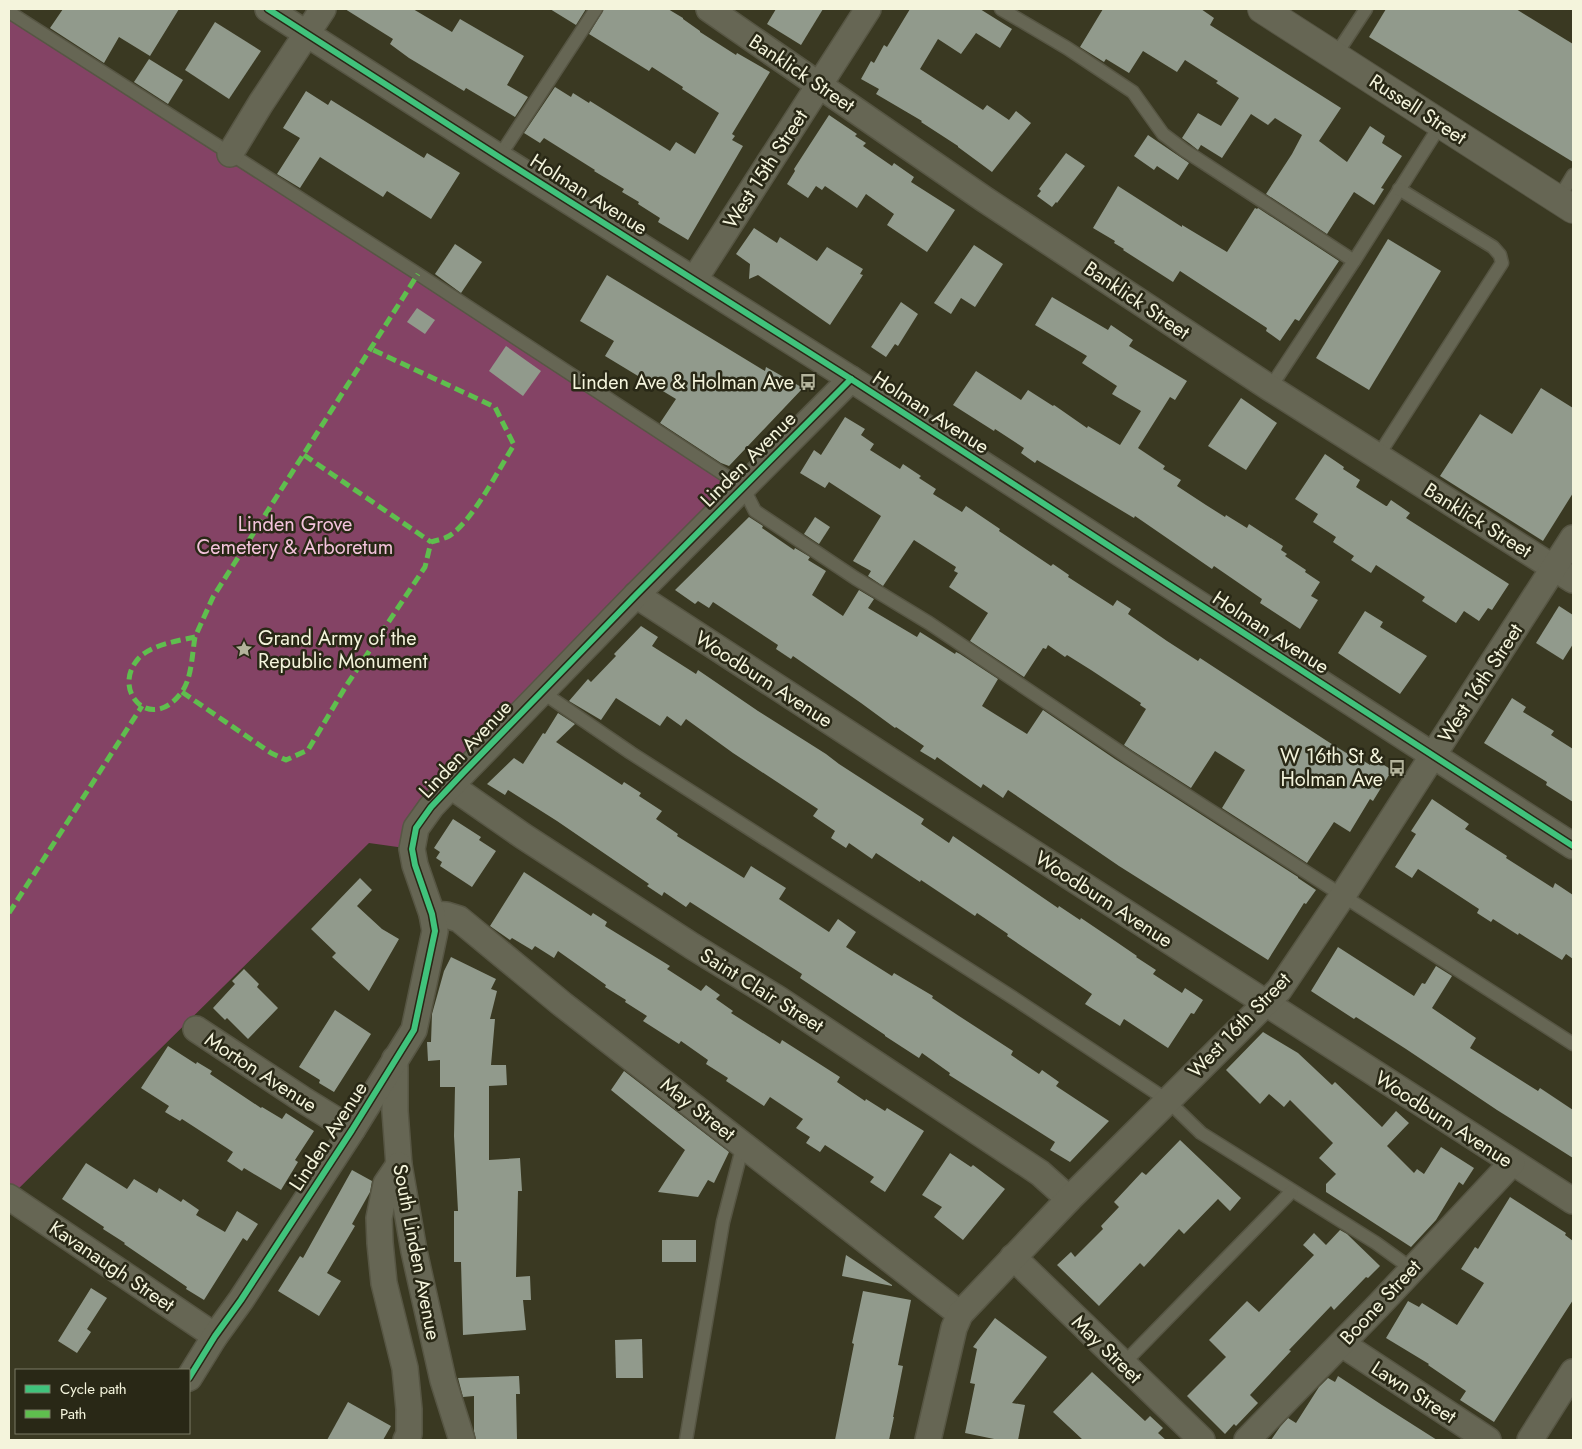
<svg xmlns="http://www.w3.org/2000/svg" width="1582" height="1449" viewBox="0 0 1582 1449" font-family="Jost,sans-serif">
<rect width="100%" height="100%" fill="#3a3922"/>
<!-- green -->
<path fill="#844365" d="M9,12L743,487L542,692L412,849L369,843L10,1197Z"/>
<!-- building -->
<g fill="#919a8c">
<path d="M63,9H179L150,56L119,37L104,63L50,28Z"/>
<path d="M345,9H413L452,32L460,19L524,56L507,85L528,97L515,117L466,88L464,91L409,58L390,44L393,39Z"/>
<path d="M550,9H586L576,25Z"/>
<path d="M604,9H668L683,18V19L700,31V32L736,55L737,53L770,72L732,134L735,136L732,140L743,146L688,240L658,222L660,218L638,204L639,202L622,192L624,189L594,171L595,170L544,138L540,143L524,133L555,87L571,97L573,93L589,103L590,101L670,151L676,142L695,154L719,113L682,89L683,87L652,67L649,71L589,34Z"/>
<path d="M776,9H823L801,45L767,24Z"/>
<path d="M910,9H980L1012,29L1000,48L976,33L961,54L938,39L920,69L983,110L987,105L1009,120L1016,111L1031,123L992,172L958,147V146L921,122L922,121L876,94L879,89L861,79L871,61L874,63L884,45L887,47Z"/>
<path d="M1103,9H1201L1214,18L1210,25L1341,108L1319,141L1347,162L1370,126L1385,136L1382,143L1402,156L1381,188L1384,189L1374,205L1354,192L1327,234L1266,194L1292,154L1302,135L1275,118L1268,125L1251,114L1222,158L1201,145L1198,150L1189,143L1182,138L1198,113L1221,126L1239,98L1216,83L1218,81L1185,60L1177,72L1143,51L1129,73L1106,59L1104,62L1080,47Z"/>
<path d="M1386,9H1516L1573,44V162L1369,37Z"/>
<path d="M215,22L261,51L229,99L185,70Z"/>
<path d="M149,59L183,80L168,104L134,82Z"/>
<path d="M306,91L328,105L331,100L424,158L427,153L460,173L431,219L387,191L383,197L320,157L300,188L277,174L300,138L283,128Z"/>
<path d="M829,115L857,134L855,136L866,143L863,146L892,166L894,163L914,177L911,182L955,210L927,252L887,225L894,214L866,194L857,208L825,186L822,190L816,186L808,198L787,184L795,171L794,169Z"/>
<path d="M1148,135L1189,163L1178,180L1157,166L1154,170L1134,156Z"/>
<path d="M1066,153L1085,166L1057,203L1056,202L1052,207L1037,196L1041,191L1039,189Z"/>
<path d="M1118,186L1182,227V225L1227,252L1255,208L1257,209L1258,208L1339,261L1299,321L1295,319L1280,341L1266,331L1267,328L1180,271L1173,282L1123,250L1124,249L1114,243L1115,241L1093,228Z"/>
<path d="M754,228L777,243L780,237L817,261L827,247L863,269L860,274L863,275L830,325L758,275L749,279L750,264L736,254Z"/>
<path d="M1388,239L1441,271L1369,390L1316,358Z"/>
<path d="M455,244L482,262L461,293L435,274Z"/>
<path d="M974,245L1003,264L975,307L961,298L951,314L934,303Z"/>
<path d="M607,275L765,371L766,367L803,388L729,466L721,463L660,423L676,399L605,356L614,341L580,321Z"/>
<path d="M1052,297L1108,330L1111,325L1133,340L1129,346L1187,381L1175,400L1170,397L1138,448L1165,466L1163,469L1181,480L1177,486L1206,505L1225,517L1226,515L1247,528L1249,524L1283,546L1281,550L1287,554L1285,556L1306,570L1305,572L1320,582L1311,596L1318,600L1300,629L1260,603L1262,599L1214,566L1212,569L1135,516L1134,518L1037,460L1035,463L1021,453L1024,448L995,429L994,431L953,405L976,371L1021,400L1028,390L1053,406L1054,405L1087,428L1088,426L1120,445L1141,411L1112,394L1117,386L1082,363L1087,356L1035,325Z"/>
<path d="M901,302L918,314L898,346L895,344L886,357L871,347Z"/>
<path d="M417,308L435,320L425,334L407,322Z"/>
<path d="M506,346L541,371L523,396L489,371Z"/>
<path d="M1541,388L1573,408V493L1543,541L1440,476L1480,414L1512,434Z"/>
<path d="M1241,398L1277,423L1246,470L1208,446Z"/>
<path d="M845,417L865,429L861,435L874,444L870,450L900,469L903,464L921,476L919,478L936,489L933,494L962,512L966,506L1000,529L999,531L1051,566L1053,564L1069,575L1068,577L1113,606L1117,600L1131,609L1128,614L1167,641L1198,661L1200,658L1327,741L1348,754L1350,752L1370,765L1374,759L1392,770L1373,801L1370,799L1350,832L1334,822L1307,863L1222,808L1245,770L1215,751L1191,788L1133,751L1124,745L1146,709L1140,705L1141,703L1091,670L1067,655L1065,657L1048,645L1046,649L1043,648L1024,677L970,641L988,613L949,587L958,573L954,571L956,567L914,540L883,586L868,576L871,571L853,561L881,516L829,482L825,488L800,473L814,450L821,455Z"/>
<path d="M1325,454L1344,467L1343,469L1360,480L1356,487L1386,506H1387L1391,500L1410,513L1406,518L1509,584L1492,610L1488,608L1479,621L1464,611L1456,623L1422,601L1425,597L1376,565L1371,573L1351,560L1354,556L1333,542L1336,537L1313,522L1318,514L1295,499Z"/>
<path d="M749,517L763,526L762,528L794,550L795,548L810,557L808,560L826,571L812,595L843,616L859,590L874,599L868,608L917,637L920,632L955,654L956,652L960,654L998,679L982,706L1027,734L1043,710L1115,759L1298,877V878L1316,890L1306,904L1304,903L1268,960L1119,866L1008,790L1003,798L983,784L981,788L937,757L935,760L920,751L924,746L896,727L895,728L861,703L793,656L791,659L776,649L778,645L713,602L709,608L698,601L695,604L675,590Z"/>
<path d="M815,517L830,527L819,544L804,534Z"/>
<path d="M1559,606L1573,615V644L1563,660L1536,643Z"/>
<path d="M1365,611L1383,622L1380,627L1427,656L1400,694L1338,653Z"/>
<path d="M641,626L658,637L652,646L696,674L698,670L758,711L826,754L839,764L924,819L921,824L949,843L953,836L1058,908L1059,906L1080,920L1081,918L1118,943L1137,956L1136,957L1156,970L1153,974L1182,993L1185,988L1203,1000L1194,1014L1191,1013L1168,1048L1124,1019L1120,1026L1085,1004L1092,994L1007,936L1008,934L977,913L975,916L921,880L920,882L876,853L872,859L849,843L846,848L831,838L835,831L813,816L818,809L733,753L686,719L681,726L667,716L660,726L616,698L601,720L569,701L588,679L591,682L616,656L614,654Z"/>
<path d="M1512,698L1526,707L1523,712L1554,731L1551,735L1573,749V802L1546,785L1547,782L1484,743Z"/>
<path d="M558,713L575,724L556,742L622,785L624,782L641,793L639,796L662,811L656,819L678,834L677,836L744,878L751,866L786,888L779,899L829,932L838,919L856,932L846,947L892,976L894,973L933,996L932,998L959,1016L1013,1051L1011,1055L1039,1074L1042,1070L1059,1082L1056,1086L1109,1121L1070,1162L1050,1150L1055,1142L949,1075L950,1073L922,1053L919,1058L885,1036V1035L800,978L802,974L690,902L686,907L664,892L662,896L647,886L649,884L557,821L508,790L505,795L487,784L514,758L523,764L543,733L545,734Z"/>
<path d="M1432,799L1469,824L1465,829L1507,856L1506,858L1553,888L1555,883L1573,895V959L1566,954L1562,960L1519,933L1518,935L1493,919L1491,922L1477,913L1479,909L1418,869L1412,878L1395,867L1416,834L1411,831Z"/>
<path d="M453,819L481,837L479,840L496,851L472,887L440,866L442,862L436,858L440,852L434,848Z"/>
<path d="M524,872L591,916L593,913L607,922L605,926L670,966L667,969L701,991L706,985L720,995L716,999L733,1011L731,1013L780,1044L782,1040L840,1077L837,1082L865,1101L866,1099L885,1111L887,1108L924,1131L885,1192L870,1182L874,1177L825,1145L820,1152L806,1143L810,1137L796,1128L803,1119L770,1097L764,1106L726,1081L728,1078L706,1064L708,1060L681,1041L679,1044L643,1021L647,1016L625,1002L626,1000L605,987L606,985L558,951L554,958L535,946L532,950L512,938L510,940L490,926Z"/>
<path d="M360,878L372,890L357,906L382,929L399,939L369,991L332,957L336,953L311,929Z"/>
<path d="M1338,947L1414,996L1422,983L1425,984L1436,966L1452,976L1432,1008L1476,1038L1470,1048L1538,1091L1540,1088L1573,1110V1158L1497,1110L1406,1049L1356,1017L1354,1019L1311,991Z"/>
<path d="M451,957L496,979L491,989L497,991L490,1019H495L491,1065H506L507,1085L489,1086V1160L520,1158L522,1191H518L516,1277L530,1276L531,1300H523L526,1330L463,1335L461,1262H454V1211H458L454,1136L455,1087H440V1060L428,1061L427,1042H431L432,1014L444,971Z"/>
<path d="M244,969L259,984L257,987L278,1008L248,1039L227,1018L225,1020L213,1008L235,984L232,981Z"/>
<path d="M335,1010L371,1034L334,1092L319,1083L320,1080L299,1067Z"/>
<path d="M1263,1032L1298,1053L1332,1085L1335,1082L1382,1127L1396,1111L1409,1123L1387,1146L1414,1173L1417,1169L1424,1174L1441,1147L1474,1168L1463,1185L1459,1182L1436,1220L1411,1247L1326,1192V1184L1336,1174L1319,1158L1333,1143L1290,1100L1284,1107L1269,1094L1260,1104L1226,1070Z"/>
<path d="M168,1046L196,1064L197,1062L212,1071L210,1074L261,1108L262,1107L282,1119L286,1113L314,1131L295,1160L298,1162L281,1190L244,1168L242,1171L227,1161L233,1152L182,1119L180,1121L165,1112L169,1106L141,1088Z"/>
<path d="M624,1071L729,1152L714,1183L708,1180L698,1197L658,1192L685,1150L611,1090Z"/>
<path d="M1180,1140L1241,1198L1230,1211L1218,1199L1184,1234L1179,1229L1144,1267L1140,1263L1099,1306L1057,1265L1071,1252L1075,1257L1103,1229L1101,1226L1119,1207L1114,1202L1142,1172L1146,1175Z"/>
<path d="M950,1153L971,1167L973,1165L1005,1189L963,1240L934,1217L942,1207L922,1195Z"/>
<path d="M86,1163L127,1189L134,1179L157,1193L159,1188L181,1202L183,1199L199,1210L196,1215L225,1232L237,1211L258,1224L247,1241L243,1238L204,1300L186,1289L187,1287L124,1244L125,1243L103,1229L104,1227L62,1199Z"/>
<path d="M352,1170L372,1181L370,1192L352,1224L355,1226L327,1273L341,1281L319,1316L278,1291L300,1256L303,1258Z"/>
<path d="M1510,1197L1566,1233L1565,1235L1573,1241V1300L1494,1422L1460,1400L1466,1391L1428,1365L1429,1364L1386,1338L1408,1301L1419,1307L1422,1303L1457,1325L1484,1283L1461,1269L1475,1247L1478,1249Z"/>
<path d="M1340,1230L1347,1234L1380,1266L1368,1278L1366,1277L1334,1310L1331,1306L1289,1350L1291,1351L1250,1395L1258,1403L1236,1426L1234,1424L1225,1434L1187,1396L1226,1357L1209,1340L1247,1301L1259,1312L1314,1255L1303,1245L1314,1233L1326,1245Z"/>
<rect x="662" y="1240" width="34" height="22"/>
<path d="M846,1255L892,1285V1286L842,1276Z"/>
<path d="M91,1288L107,1298L87,1329L91,1332L77,1353L58,1341Z"/>
<path d="M863,1291L911,1300L898,1365L903,1366L893,1417H894L889,1440H835L854,1344L852,1343Z"/>
<path d="M995,1318L1047,1357L1012,1403L1025,1405L1018,1440H999L965,1433L975,1384L970,1383L977,1349L973,1347Z"/>
<path d="M642,1339L643,1378H616L615,1340Z"/>
<path d="M1092,1372L1145,1421L1150,1416L1163,1428L1158,1433L1166,1440H1083L1053,1412Z"/>
<path d="M519,1376L520,1394H516L517,1440H476L474,1431V1396L463,1397L458,1378Z"/>
<path d="M1338,1376L1382,1405L1437,1440H1271L1280,1427L1288,1418L1296,1423L1319,1387L1328,1378L1335,1382Z"/>
<path d="M348,1402L391,1426L383,1440H327Z"/>
</g>
<g fill="none" stroke-linecap="round" stroke-linejoin="round">
<!-- service casing -->
<g stroke="#575644" stroke-width="15">
<g id="service">
<path d="M1001,9L1067,48L1133,92L1163,134L1184,150L1354,261"/>
<path d="M9,12L418,274L743,487L755,511L855,578L929,623L1129,758L1573,1044"/>
<path d="M1335,56L1366,9"/>
<path d="M499,157L596,9"/>
<path d="M1558,200L1573,175"/>
<path d="M1270,388L1354,261L1441,124"/>
<path d="M1378,456L1502,263L1500,255L1493,247L1399,189"/>
<path d="M542,692L631,753L1018,1001L1167,1100L1201,1133L1376,1243L1412,1269"/>
<path d="M1123,1364L1292,1191"/>
<path d="M686,1440L723,1222L743,1145"/>
</g>
</g>
<!-- minor casing -->
<g stroke="#575644" stroke-width="28">
<g id="minor">
<path d="M268,9L499,157L851,379L1573,846"/>
<path d="M709,9L984,199L1270,388L1573,580"/>
<path d="M230,154L261,103L323,9"/>
<path d="M694,280L868,9"/>
<path d="M636,595L903,769L1573,1201"/>
<path d="M451,786L523,836L692,946L778,999L1040,1173L1069,1199"/>
<path d="M432,914L446,915L459,919L562,1004L960,1314"/>
<path d="M196,1029L305,1101L352,1130"/>
<path d="M395,1059V1111L399,1165L414,1251L443,1380L462,1440"/>
<path d="M399,1165L386,1184L379,1218L380,1243L384,1283L405,1368L409,1409V1434L406,1440"/>
<path d="M9,1197L215,1336"/>
<path d="M1013,1257L1202,1440"/>
<path d="M1342,1344L1488,1440"/>
<path d="M189,1378L215,1336L241,1300L352,1130L414,1030L435,931L432,914L415,865L412,849L416,828L431,807L464,772L636,595L851,379"/>
<path d="M928,1440L954,1328L960,1314L1069,1199L1279,990L1343,895L1573,538"/>
<path d="M1247,1440L1378,1306L1512,1163"/>
<path d="M1530,1440L1573,1372"/>
</g>
</g>
<!-- tertiary casing -->
<g stroke="#575644" stroke-width="30">
<path id="tertiary" d="M1262,9L1573,209"/>
</g>
<!-- service -->
<use href="#service" stroke="#666654" stroke-width="12"/>
<!-- minor -->
<use href="#minor" stroke="#666654" stroke-width="25"/>
<!-- tertiary -->
<use href="#tertiary" stroke="#666654" stroke-width="28"/>
<!-- quiet -->
<g stroke="#5fbe4e" stroke-width="5" stroke-dasharray="10 5" stroke-linecap="butt">
<path d="M304,455L431,542"/>
<path d="M195,637C192,654 192,679 181,693C150,734 111,690 138,659C150,645 177,641 195,637L213,597L418,274"/>
<path d="M182,692L271,753L286,760L308,750L346,686L425,567L431,542C437,540 444,539 449,536C473,521 498,470 514,445L495,407L371,349"/>
<path d="M9,913L142,706"/>
</g>
<!-- cycleway casing -->
<g stroke="#292816" stroke-width="9">
<g id="cycleway">
<path d="M268,9L499,157L851,379L1573,846"/>
<path d="M189,1378L215,1336L241,1300L352,1130L414,1030L435,931L432,914L415,865L412,849L416,828L431,807L464,772L636,595L851,379"/>
</g>
</g>
<!-- cycleway -->
<use href="#cycleway" stroke="#40c37c" stroke-width="6"/>
</g>
<!-- icons -->
<defs>
<g id="bus-bare" transform="scale(1.35)"><path d="M-5-6H5V4H4V6H2V4H-2V6H-4V4H-5ZM-3.5-4V0h7V-4ZM-3.5 1.2v1.5H-2V1.2ZM2 1.2v1.5H3.5V1.2Z" fill="#b3b39b" stroke="#292816" stroke-width="2.5" paint-order="stroke"/></g>
<g id="sight-bare" transform="scale(1.35)"><path d="M0-6L1.8-2.2L6-1.7L2.9 1.2L3.7 5.4L0 3.3L-3.7 5.4L-2.9 1.2L-6-1.7L-1.8-2.2Z" fill="#b3b39b" stroke="#292816" stroke-width="2.5" paint-order="stroke"/></g>
</defs>
<g fill-rule="evenodd">
<use href="#bus-bare" x="808" y="382"/>
<use href="#sight-bare" x="244" y="649"/>
<use href="#bus-bare" x="1397" y="768"/>
</g>
<g text-anchor="middle" stroke-width="5" stroke-linejoin="round" paint-order="stroke">
<!-- street labels -->
<g font-size="20" fill="#f4f4dc" stroke="#292816">
<text transform="translate(802 73) rotate(34)" y="7">Banklick Street</text>
<text transform="translate(1418 109) rotate(33)" y="7">Russell Street</text>
<text transform="translate(765 169) rotate(-57)" y="7">West 15th Street</text>
<text transform="translate(589 194) rotate(32)" y="7">Holman Avenue</text>
<text transform="translate(1137 300) rotate(34)" y="7">Banklick Street</text>
<text transform="translate(931 412) rotate(33)" y="7">Holman Avenue</text>
<text transform="translate(748 459) rotate(-45)" y="7">Linden Avenue</text>
<text transform="translate(1478 520) rotate(32)" y="7">Banklick Street</text>
<text transform="translate(1271 632) rotate(33)" y="7">Holman Avenue</text>
<text transform="translate(764 679) rotate(33)" y="7">Woodburn Avenue</text>
<text transform="translate(1480 683) rotate(-57)" y="7">West 16th Street</text>
<text transform="translate(465 749) rotate(-47)" y="7">Linden Avenue</text>
<text transform="translate(1104 899) rotate(33)" y="7">Woodburn Avenue</text>
<text transform="translate(762 990) rotate(32)" y="7">Saint Clair Street</text>
<text transform="translate(1239 1025) rotate(-46)" y="7">West 16th Street</text>
<text transform="translate(261 1072) rotate(33)" y="7">Morton Avenue</text>
<text transform="translate(698 1109) rotate(38)" y="7">May Street</text>
<text transform="translate(1444 1119) rotate(33)" y="7">Woodburn Avenue</text>
<text transform="translate(328 1136) rotate(-57)" y="7">Linden Avenue</text>
<text transform="translate(417 1252) rotate(79)" y="7">South Linden Avenue</text>
<text transform="translate(112 1266) rotate(34)" y="7">Kavanaugh Street</text>
<text transform="translate(1380 1302) rotate(-47)" y="7">Boone Street</text>
<text transform="translate(1107 1349) rotate(44)" y="7">May Street</text>
<text transform="translate(1414 1392) rotate(33)" y="7">Lawn Street</text>
</g>
<!-- poi labels -->
<g font-size="20" fill="#f4f4dc" stroke="#292816" text-anchor="end">
<text x="794" y="389">Linden Ave &amp; Holman Ave</text>
<text x="258" y="645" text-anchor="start">Grand Army of the<tspan x="258" dy="23">Republic Monument</tspan></text>
<text x="1383" y="763">W 16th St &amp;<tspan x="1383" dy="23">Holman Ave</tspan></text>
</g>
<!-- park labels -->
<g font-size="20" fill="#f4c3dc" stroke="#292816">
<text x="295" y="531">Linden Grove<tspan x="295" dy="23">Cemetery &amp; Arboretum</tspan></text>
</g>
</g>
<!-- border -->
<rect width="1582" height="1449" fill="none" stroke="#f4f4dc" stroke-width="20"/>
<!-- legend -->
<rect x="15" y="1369" width="175" height="65" fill="#292816" stroke="#7a7a65"/>
<rect x="25" y="1385" width="25" height="8" fill="#40c37c" stroke="#7a7a65"/>
<text x="60" y="1394" font-size="15" fill="#f4f4dc">Cycle path</text>
<rect x="25" y="1410" width="25" height="8" fill="#5fbe4e" stroke="#7a7a65"/>
<text x="60" y="1419" font-size="15" fill="#f4f4dc">Path</text>
</svg>
